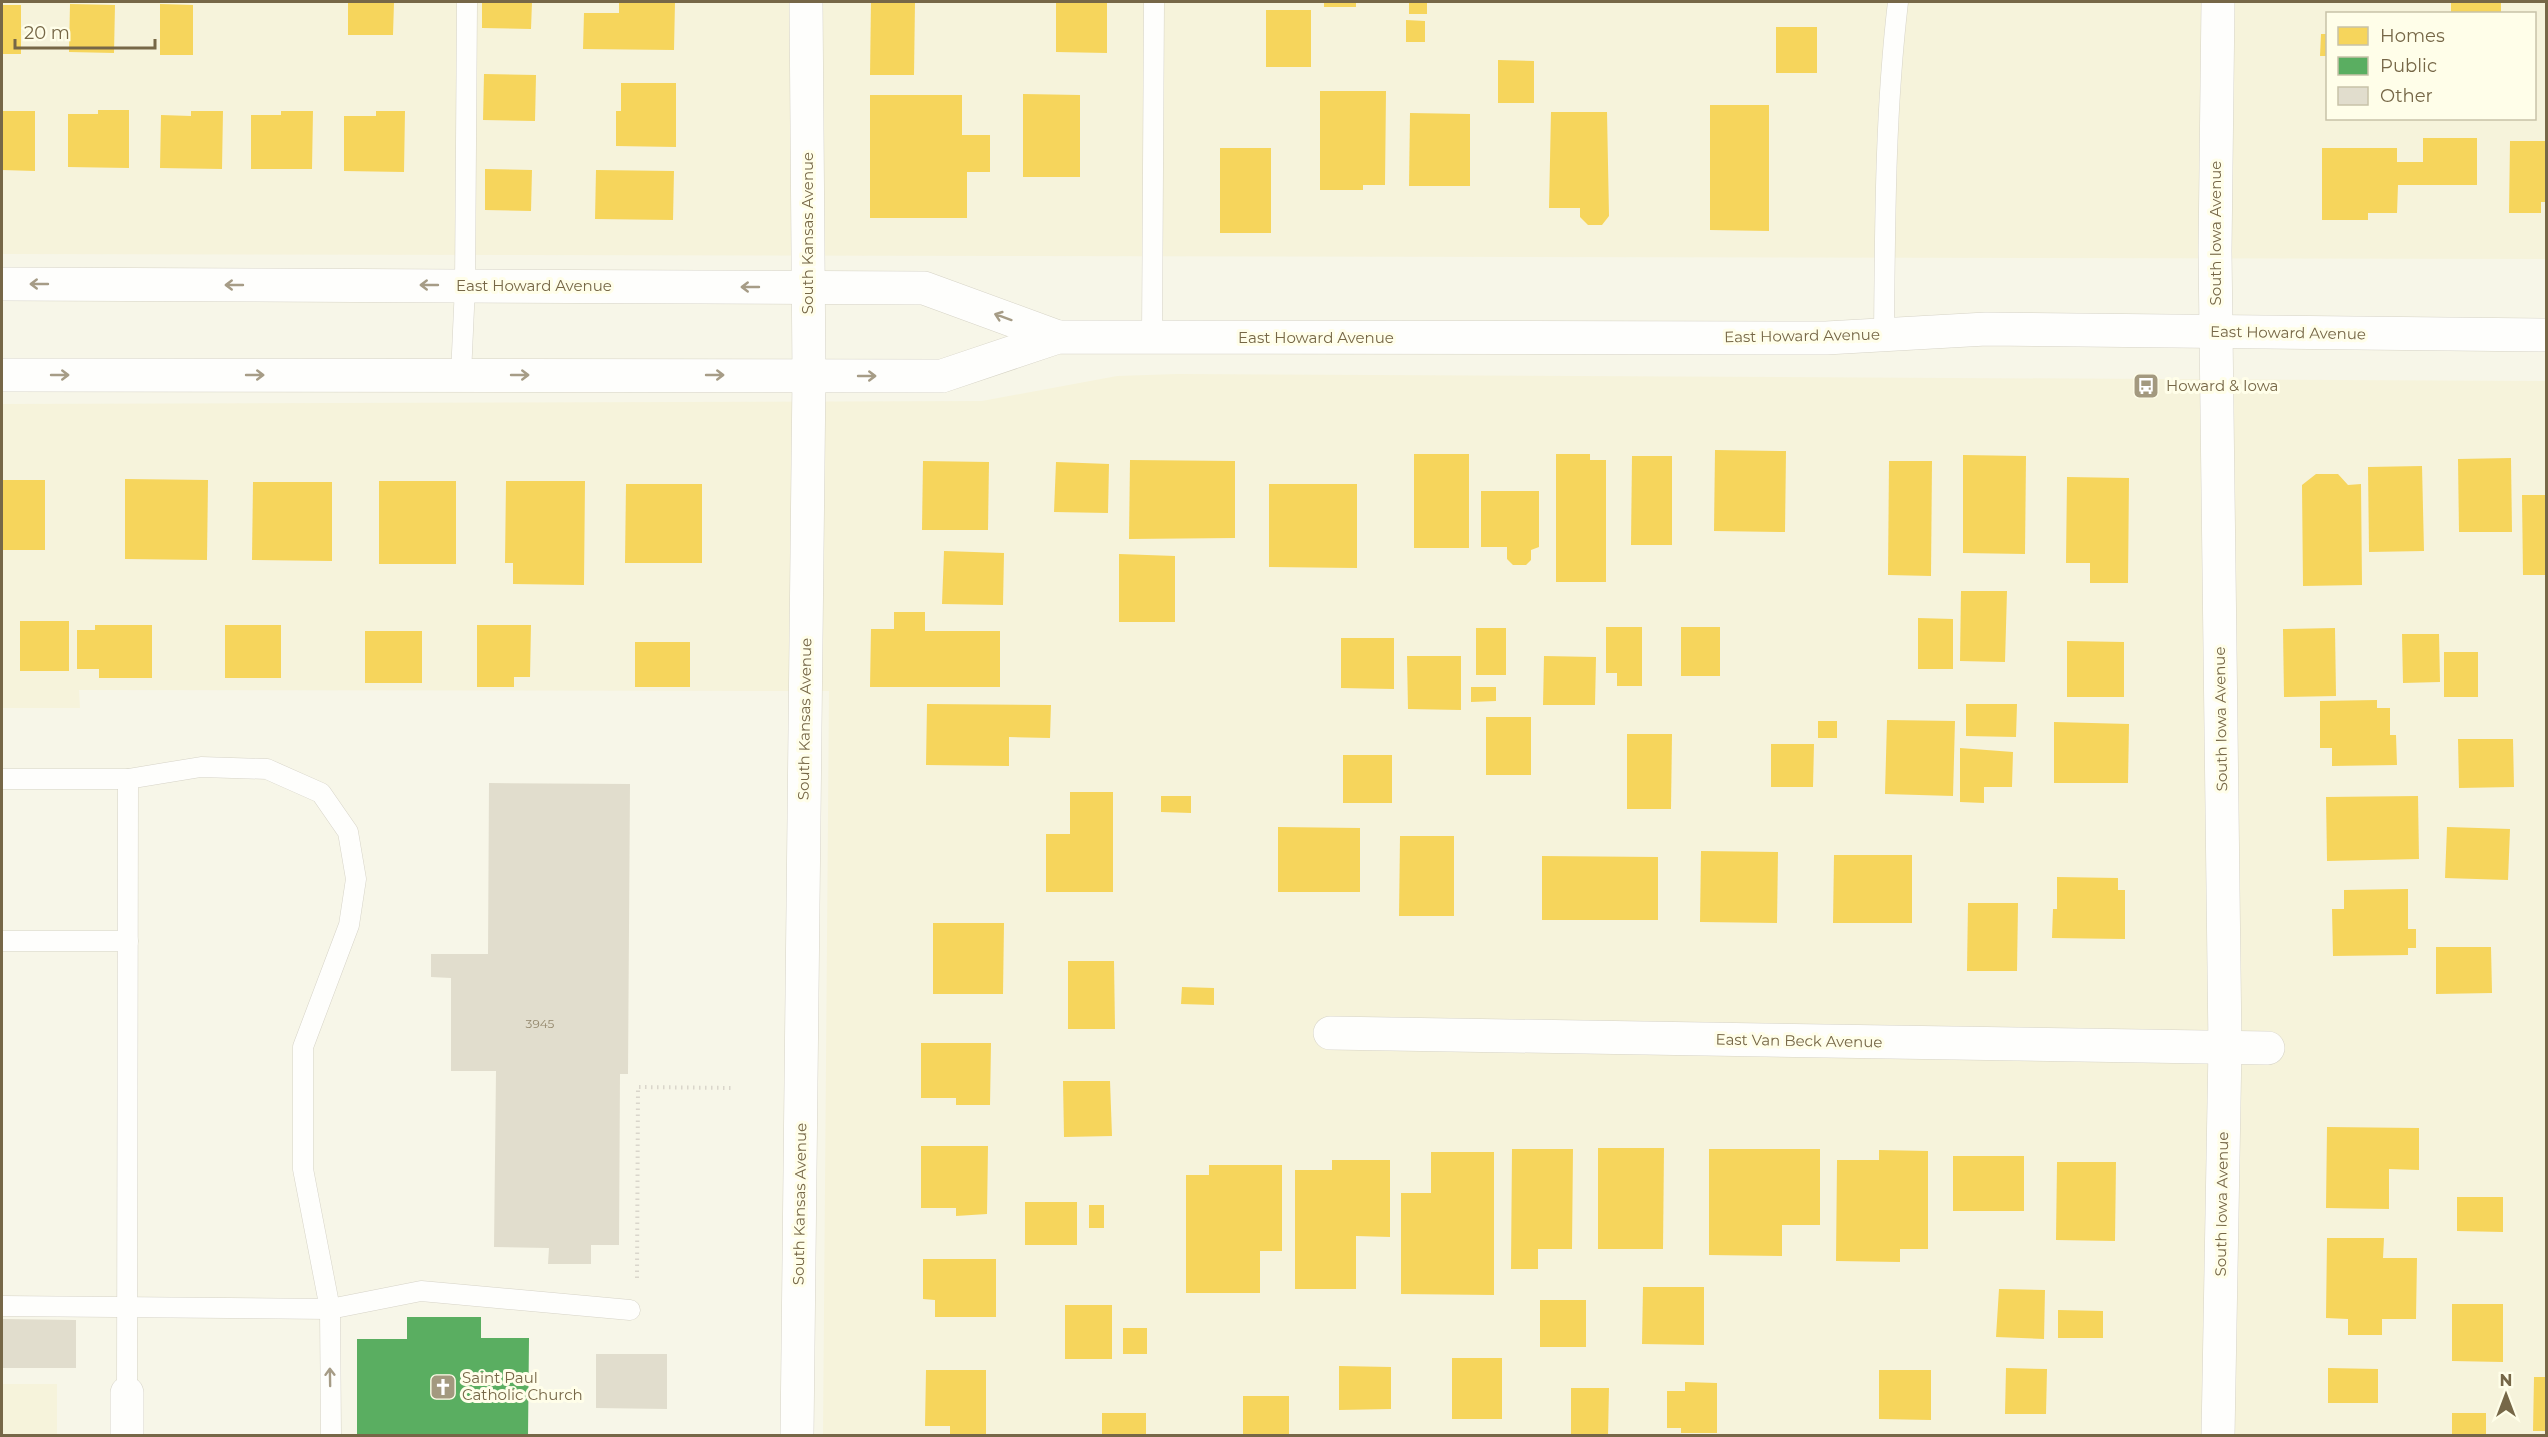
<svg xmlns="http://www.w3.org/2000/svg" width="2548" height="1437" viewBox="0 0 2548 1437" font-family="Montserrat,sans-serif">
<rect width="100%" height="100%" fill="#f7f6e8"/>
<!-- residential -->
<g fill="#f6f3db" fill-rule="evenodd">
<path d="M2,2H2546V259L2,254ZM2328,14H2534V118H2328Z"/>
<path d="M1177,374L2546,381V1435H823L829,691L79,690L80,708H2V404L982,401L1117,376Z"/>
<rect x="2" y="1384" width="55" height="51"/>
</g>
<!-- homes -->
<g fill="#f6d55c">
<path d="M348,2H394L393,35H348Z"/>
<path d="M482,2H532L531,29L482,28Z"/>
<path d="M619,2H675L674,50L583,49L584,13H619Z"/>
<path d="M871,2H915L914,75H870Z"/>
<path d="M1056,2L1107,3V53L1056,52Z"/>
<rect x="1324" y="2" width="32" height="5"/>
<rect x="1409" y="2" width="18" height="12"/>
<rect x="2451" y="2" width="50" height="12"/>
<path d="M70,4L115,5L114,53L69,52Z"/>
<path d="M160,4L193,5V55H160Z"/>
<rect x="2" y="5" width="19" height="49"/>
<rect x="1266" y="10" width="45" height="57"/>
<path d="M1406,20L1425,21V42H1406Z"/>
<rect x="1776" y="27" width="41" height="46"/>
<path d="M2321,34H2328V56H2320Z"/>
<path d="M1498,60L1534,61V103H1498Z"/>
<path d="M484,74L536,75L535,121L483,120Z"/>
<path d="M621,83H676V147L616,146V111H621Z"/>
<path d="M1320,91H1386L1385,185H1363V190H1320Z"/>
<path d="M1023,94L1080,95V177H1023Z"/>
<path d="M870,95H962V135H990V172H967V218H870Z"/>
<path d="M1710,105H1769V231L1710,230Z"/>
<path d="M98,110H129V168L68,167V114H98Z"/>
<path d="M2,111H35V171L2,170Z"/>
<path d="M191,111H223L222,169L160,168L161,115L191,116Z"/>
<path d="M281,111H313L312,169H251V115H281Z"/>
<path d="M376,111H405L404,172L344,171V116H376Z"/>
<path d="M1551,112H1607L1609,216L1602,225H1588L1580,217V208H1549Z"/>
<path d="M1410,113L1470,114V186H1409Z"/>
<path d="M2423,138H2477V185H2398L2397,213H2368V220H2322V148H2397V162H2423Z"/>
<path d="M2510,141H2546V202H2541V213H2509Z"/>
<rect x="1220" y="148" width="51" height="85"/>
<path d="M485,169L532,170L531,211L485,210Z"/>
<path d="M596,170L674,171L673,220L595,219Z"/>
<path d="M1715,450L1786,451L1785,532L1714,531Z"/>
<rect x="1414" y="454" width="55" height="94"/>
<path d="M1556,454H1590V460H1606V582H1556Z"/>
<path d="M1963,455L2026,456L2025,554L1963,553Z"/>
<path d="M1632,456H1672V545H1631Z"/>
<path d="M2511,458L2512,532H2459L2458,459Z"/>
<path d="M1130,460L1235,461V538L1129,539Z"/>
<path d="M923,461L989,462L988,530H922Z"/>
<path d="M1889,461H1932L1931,576L1888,575Z"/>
<path d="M1056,462L1109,464L1108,513L1054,512Z"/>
<path d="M2422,466L2424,551L2369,552L2368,467Z"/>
<path d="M2316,474H2338L2348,485L2361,484L2362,585L2303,586L2302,485Z"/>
<path d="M2067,477L2129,478L2128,583H2090V563H2066Z"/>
<path d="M125,479L208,480L207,560L125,559Z"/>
<rect x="2" y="480" width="43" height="70"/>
<rect x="379" y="481" width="77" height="83"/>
<path d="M506,481H585L584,585L513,584V563H505Z"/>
<path d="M253,482H332V561L252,560Z"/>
<path d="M626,484H702V563H625Z"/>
<path d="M1269,484H1357V568L1269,567Z"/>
<path d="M1481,491H1539V547L1531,550V560L1526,565H1513L1507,559V547H1481Z"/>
<path d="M2522,495H2546V575H2523Z"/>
<path d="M944,551L1004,553L1003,605L942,604Z"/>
<path d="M1119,554L1175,556V622H1119Z"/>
<path d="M1961,591H2007L2005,662L1960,661Z"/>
<path d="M894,612H925V631H1000V687H870L871,629H894Z"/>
<path d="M1918,618L1953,619V669H1918Z"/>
<rect x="20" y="621" width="49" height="50"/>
<path d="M95,625H152V678H99V669H77V630H95Z"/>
<rect x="225" y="625" width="56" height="53"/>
<path d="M477,625H531L530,677H514V687H477Z"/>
<path d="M1606,627H1642V686H1617V673H1606Z"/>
<rect x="1681" y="627" width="39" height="49"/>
<rect x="1476" y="628" width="30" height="47"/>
<path d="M2335,628L2336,696L2284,697L2283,629Z"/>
<rect x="365" y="631" width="57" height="52"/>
<path d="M2402,634H2439L2440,682L2403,683Z"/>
<path d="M1341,638H1394V689L1341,688Z"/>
<path d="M2067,641L2124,642V697H2067Z"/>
<rect x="635" y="642" width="55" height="45"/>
<rect x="2444" y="652" width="34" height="45"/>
<path d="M1407,656H1461V710L1408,709Z"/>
<path d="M1544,656L1596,657L1595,705H1543Z"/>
<path d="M1471,687H1496V701L1471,702Z"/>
<path d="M2377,700V708H2390V735H2396L2397,765L2332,766V748H2320V701Z"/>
<path d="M927,704L1051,705L1050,738L1009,737V766L926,765Z"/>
<path d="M1966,704H2017L2016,737L1966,736Z"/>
<rect x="1486" y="717" width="45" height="58"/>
<path d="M1887,720L1955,721L1953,796L1885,794Z"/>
<rect x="1818" y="721" width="19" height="17"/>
<path d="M2054,722L2129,724L2128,783H2054Z"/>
<path d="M1627,734H1672L1671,809H1627Z"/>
<path d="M2458,739H2513L2514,787L2459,788Z"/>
<path d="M1771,744H1814L1813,787H1771Z"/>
<path d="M1960,748L2013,752L2012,787H1984V803L1960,802Z"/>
<rect x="1343" y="755" width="49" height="48"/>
<path d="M1070,792H1113V892H1046V834H1070Z"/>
<path d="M1161,796H1191V813L1161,812Z"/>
<path d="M2418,796L2419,859L2327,861L2326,797Z"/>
<path d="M1278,827L1360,828V892H1278Z"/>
<path d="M2447,827L2510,829L2508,880L2445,878Z"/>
<path d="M1400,836H1454V916H1399Z"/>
<path d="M1701,851L1778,852L1777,923L1700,922Z"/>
<path d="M1834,855H1912V923H1833Z"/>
<path d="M1542,856L1658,857V920H1542Z"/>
<path d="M2057,877L2118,878V890H2125V939L2052,938L2053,909H2057Z"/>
<path d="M2408,889V929H2416V948H2408V955L2333,956L2332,909H2344V890Z"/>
<path d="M1968,903H2018L2017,971H1967Z"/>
<path d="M933,923H1004L1003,994H933Z"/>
<path d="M2436,947H2491L2492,993L2436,994Z"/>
<path d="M1068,961H1114L1115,1029H1068Z"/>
<path d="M1182,987L1214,988V1005L1181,1004Z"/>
<path d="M921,1043H991L990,1105H956V1098H921Z"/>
<path d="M1063,1081H1110L1112,1136L1064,1137Z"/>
<path d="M2327,1127L2419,1128V1170L2389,1169V1209L2326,1208Z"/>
<path d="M921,1146H988L987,1214L956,1216V1208H921Z"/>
<path d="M1598,1148H1664L1663,1249H1598Z"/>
<path d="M1512,1149H1573L1572,1249H1538V1269H1511Z"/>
<path d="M1709,1149H1820V1225H1782V1256L1709,1255Z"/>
<path d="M1879,1150L1928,1151V1249H1900V1262L1836,1261L1837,1160H1879Z"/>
<path d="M1431,1152H1494V1295L1401,1294V1193H1431Z"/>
<rect x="1953" y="1156" width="71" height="55"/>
<path d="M1332,1160H1390V1237L1356,1236V1289H1295V1170H1332Z"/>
<path d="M2057,1162H2116L2115,1241L2056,1240Z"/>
<path d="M1209,1165H1282V1251H1260V1293H1186V1175H1209Z"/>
<path d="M2457,1197H2503V1232L2457,1231Z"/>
<rect x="1025" y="1202" width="52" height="43"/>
<rect x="1089" y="1205" width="15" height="23"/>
<path d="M2327,1238H2384L2383,1258H2417L2416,1319H2382V1335H2348V1319L2326,1318Z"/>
<path d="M923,1259H996V1317H935V1300L923,1299Z"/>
<path d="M1643,1287H1704V1345L1642,1344Z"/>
<path d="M1999,1289L2045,1290L2044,1339L1996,1337Z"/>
<rect x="1540" y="1300" width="46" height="47"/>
<path d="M2452,1304H2503V1362L2452,1361Z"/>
<rect x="1065" y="1305" width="47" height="54"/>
<path d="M2058,1310L2103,1311V1338H2058Z"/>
<rect x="1123" y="1328" width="24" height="26"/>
<rect x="1452" y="1358" width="50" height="61"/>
<path d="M1339,1366L1391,1367V1409L1339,1410Z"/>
<path d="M2006,1368L2047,1369L2046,1414H2005Z"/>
<path d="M2328,1368L2378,1369V1403H2328Z"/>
<path d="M926,1370H986V1436H950V1426H925Z"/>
<path d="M1879,1370H1931V1420L1879,1419Z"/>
<path d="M2534,1377H2546V1431H2533Z"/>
<path d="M1685,1382L1717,1383V1433H1681V1428H1667V1391H1685Z"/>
<path d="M1571,1388H1609L1608,1436H1571Z"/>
<rect x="1243" y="1396" width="46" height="40"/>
<rect x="1102" y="1413" width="44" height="23"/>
<rect x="2452" y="1413" width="34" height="23"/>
</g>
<!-- public -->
<path fill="#5aae61" d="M407,1317H481V1338H529L528,1436H357V1339H407Z"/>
<!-- building -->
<g fill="#e1ddcd">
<path d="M489,783L630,784L628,1074H620L619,1245H591V1264H548L549,1248L494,1247L496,1071H451V978L431,977V954H488Z"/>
<path d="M2,1319L76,1320V1368H2Z"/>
<path d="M596,1354H667V1409L596,1408Z"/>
</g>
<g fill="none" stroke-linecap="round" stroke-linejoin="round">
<!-- service casing -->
<g stroke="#d6d3c7" stroke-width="21">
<g id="service">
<path d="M1884,335C1885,224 1885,112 1898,2"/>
<path d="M1152,337L1154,2"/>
<path d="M461,375L465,286L467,2"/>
<path d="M2,779H128L201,767L267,769L321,793L348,832L356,879L349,925L303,1047V1169L330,1309L331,1436"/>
<path d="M2,941H128"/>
<path d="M2,1306L330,1309L421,1291L630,1310"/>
<path d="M127,1393L128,779"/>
</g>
</g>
<!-- minor casing -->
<g stroke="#d6d3c7" stroke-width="34">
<g id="minor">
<path d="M1330,1033L2268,1048"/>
<path d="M127,1436V1393"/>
<path d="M797,1436L809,376L806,2"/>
<path d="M2218,1436L2225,1047L2215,251L2218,2"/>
</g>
</g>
<!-- secondary casing -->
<g stroke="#d6d3c6" stroke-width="34">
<g id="secondary">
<path d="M2,284L924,288L1058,337"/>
<path d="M2,375L942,376L1058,337L1826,338L1986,329L2546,335"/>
</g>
</g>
<!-- path -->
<path stroke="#dad6cb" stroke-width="4" stroke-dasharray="1.5 4.5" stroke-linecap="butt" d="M637,1278L638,1087L733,1088"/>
<!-- service -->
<use href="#service" stroke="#fefefc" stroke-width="20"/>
<!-- minor -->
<use href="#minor" stroke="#fefefc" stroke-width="33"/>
<!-- secondary -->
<use href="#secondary" stroke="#fefefc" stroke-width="33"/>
</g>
<!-- one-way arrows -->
<defs><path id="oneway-shaft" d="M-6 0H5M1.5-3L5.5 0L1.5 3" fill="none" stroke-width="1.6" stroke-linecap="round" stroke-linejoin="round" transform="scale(1.5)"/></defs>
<g stroke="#a69c86">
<use href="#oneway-shaft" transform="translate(39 284) rotate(-180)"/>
<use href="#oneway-shaft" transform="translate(234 285) rotate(-180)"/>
<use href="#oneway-shaft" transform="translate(429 285) rotate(-180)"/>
<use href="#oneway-shaft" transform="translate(750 287) rotate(180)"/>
<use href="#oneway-shaft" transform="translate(1003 317) rotate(-160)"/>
<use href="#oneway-shaft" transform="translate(60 375)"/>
<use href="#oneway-shaft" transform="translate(255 375)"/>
<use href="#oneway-shaft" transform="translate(520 375)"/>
<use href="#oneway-shaft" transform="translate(715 375)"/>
<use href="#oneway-shaft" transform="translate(867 376)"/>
<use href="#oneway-shaft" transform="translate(330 1377) rotate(-91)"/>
</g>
<!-- icons -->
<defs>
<g id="bus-square" transform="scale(1.35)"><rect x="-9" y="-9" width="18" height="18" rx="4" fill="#a3997f" stroke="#fffee9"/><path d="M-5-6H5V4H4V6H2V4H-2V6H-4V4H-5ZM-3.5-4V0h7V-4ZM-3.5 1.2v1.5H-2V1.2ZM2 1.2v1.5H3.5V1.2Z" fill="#fff"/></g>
<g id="church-square" transform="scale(1.35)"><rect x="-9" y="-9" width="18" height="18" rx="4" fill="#a3997f" stroke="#fffee9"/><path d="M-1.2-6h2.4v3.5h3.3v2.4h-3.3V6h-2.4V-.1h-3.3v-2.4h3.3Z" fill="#fff"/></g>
</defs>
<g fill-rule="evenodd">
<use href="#bus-square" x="2146" y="386"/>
<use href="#church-square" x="443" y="1387"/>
</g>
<g text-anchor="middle" stroke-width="6" stroke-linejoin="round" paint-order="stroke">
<!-- number labels -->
<g font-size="12" fill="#93876c">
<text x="540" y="1028">3945</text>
</g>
<!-- street labels -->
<g font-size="15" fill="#766747" stroke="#fffee9">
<text transform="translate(808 233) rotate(-90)" y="5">South Kansas Avenue</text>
<text transform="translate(2216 233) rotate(-90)" y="5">South Iowa Avenue</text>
<text x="534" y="291">East Howard Avenue</text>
<text transform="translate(2288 333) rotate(1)" y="5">East Howard Avenue</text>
<text transform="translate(1802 336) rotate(-1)" y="5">East Howard Avenue</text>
<text x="1316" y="343">East Howard Avenue</text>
<text transform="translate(805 719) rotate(-89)" y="5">South Kansas Avenue</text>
<text transform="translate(2221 719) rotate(-91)" y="5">South Iowa Avenue</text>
<text transform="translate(1799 1041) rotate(1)" y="5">East Van Beck Avenue</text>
<text transform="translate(800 1204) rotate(-89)" y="5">South Kansas Avenue</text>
<text transform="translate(2222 1204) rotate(-89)" y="5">South Iowa Avenue</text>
</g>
<!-- poi labels -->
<g font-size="15" fill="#766747" stroke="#fffee9" text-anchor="start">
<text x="2166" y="391">Howard &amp; Iowa</text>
<text x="462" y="1383">Saint Paul<tspan x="462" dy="17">Catholic Church</tspan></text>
</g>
</g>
<!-- border -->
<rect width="2548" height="1437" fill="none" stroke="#766747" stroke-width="6"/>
<!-- legend -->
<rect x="2326" y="12" width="210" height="108" fill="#fffee9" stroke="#c8c2a8" stroke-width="1.5"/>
<rect x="2338" y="27" width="30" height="18" fill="#f6d55c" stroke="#c8c2a8" stroke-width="1.5"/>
<text x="2380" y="42" font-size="18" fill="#766747">Homes</text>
<rect x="2338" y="57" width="30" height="18" fill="#5aae61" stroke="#c8c2a8" stroke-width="1.5"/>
<text x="2380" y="72" font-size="18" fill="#766747">Public</text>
<rect x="2338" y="87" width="30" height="18" fill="#e1ddcd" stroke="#c8c2a8" stroke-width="1.5"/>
<text x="2380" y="102" font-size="18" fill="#766747">Other</text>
<!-- north arrow -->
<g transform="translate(2506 1395)" stroke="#fffee9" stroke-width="4.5" paint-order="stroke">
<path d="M0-4.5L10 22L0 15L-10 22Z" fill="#766747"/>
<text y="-9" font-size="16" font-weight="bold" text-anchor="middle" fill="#766747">N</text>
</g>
<!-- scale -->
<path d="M15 39v9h140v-9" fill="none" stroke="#766747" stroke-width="3"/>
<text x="24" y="39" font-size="18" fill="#766747" stroke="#fffee9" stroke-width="4.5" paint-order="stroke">20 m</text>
</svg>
